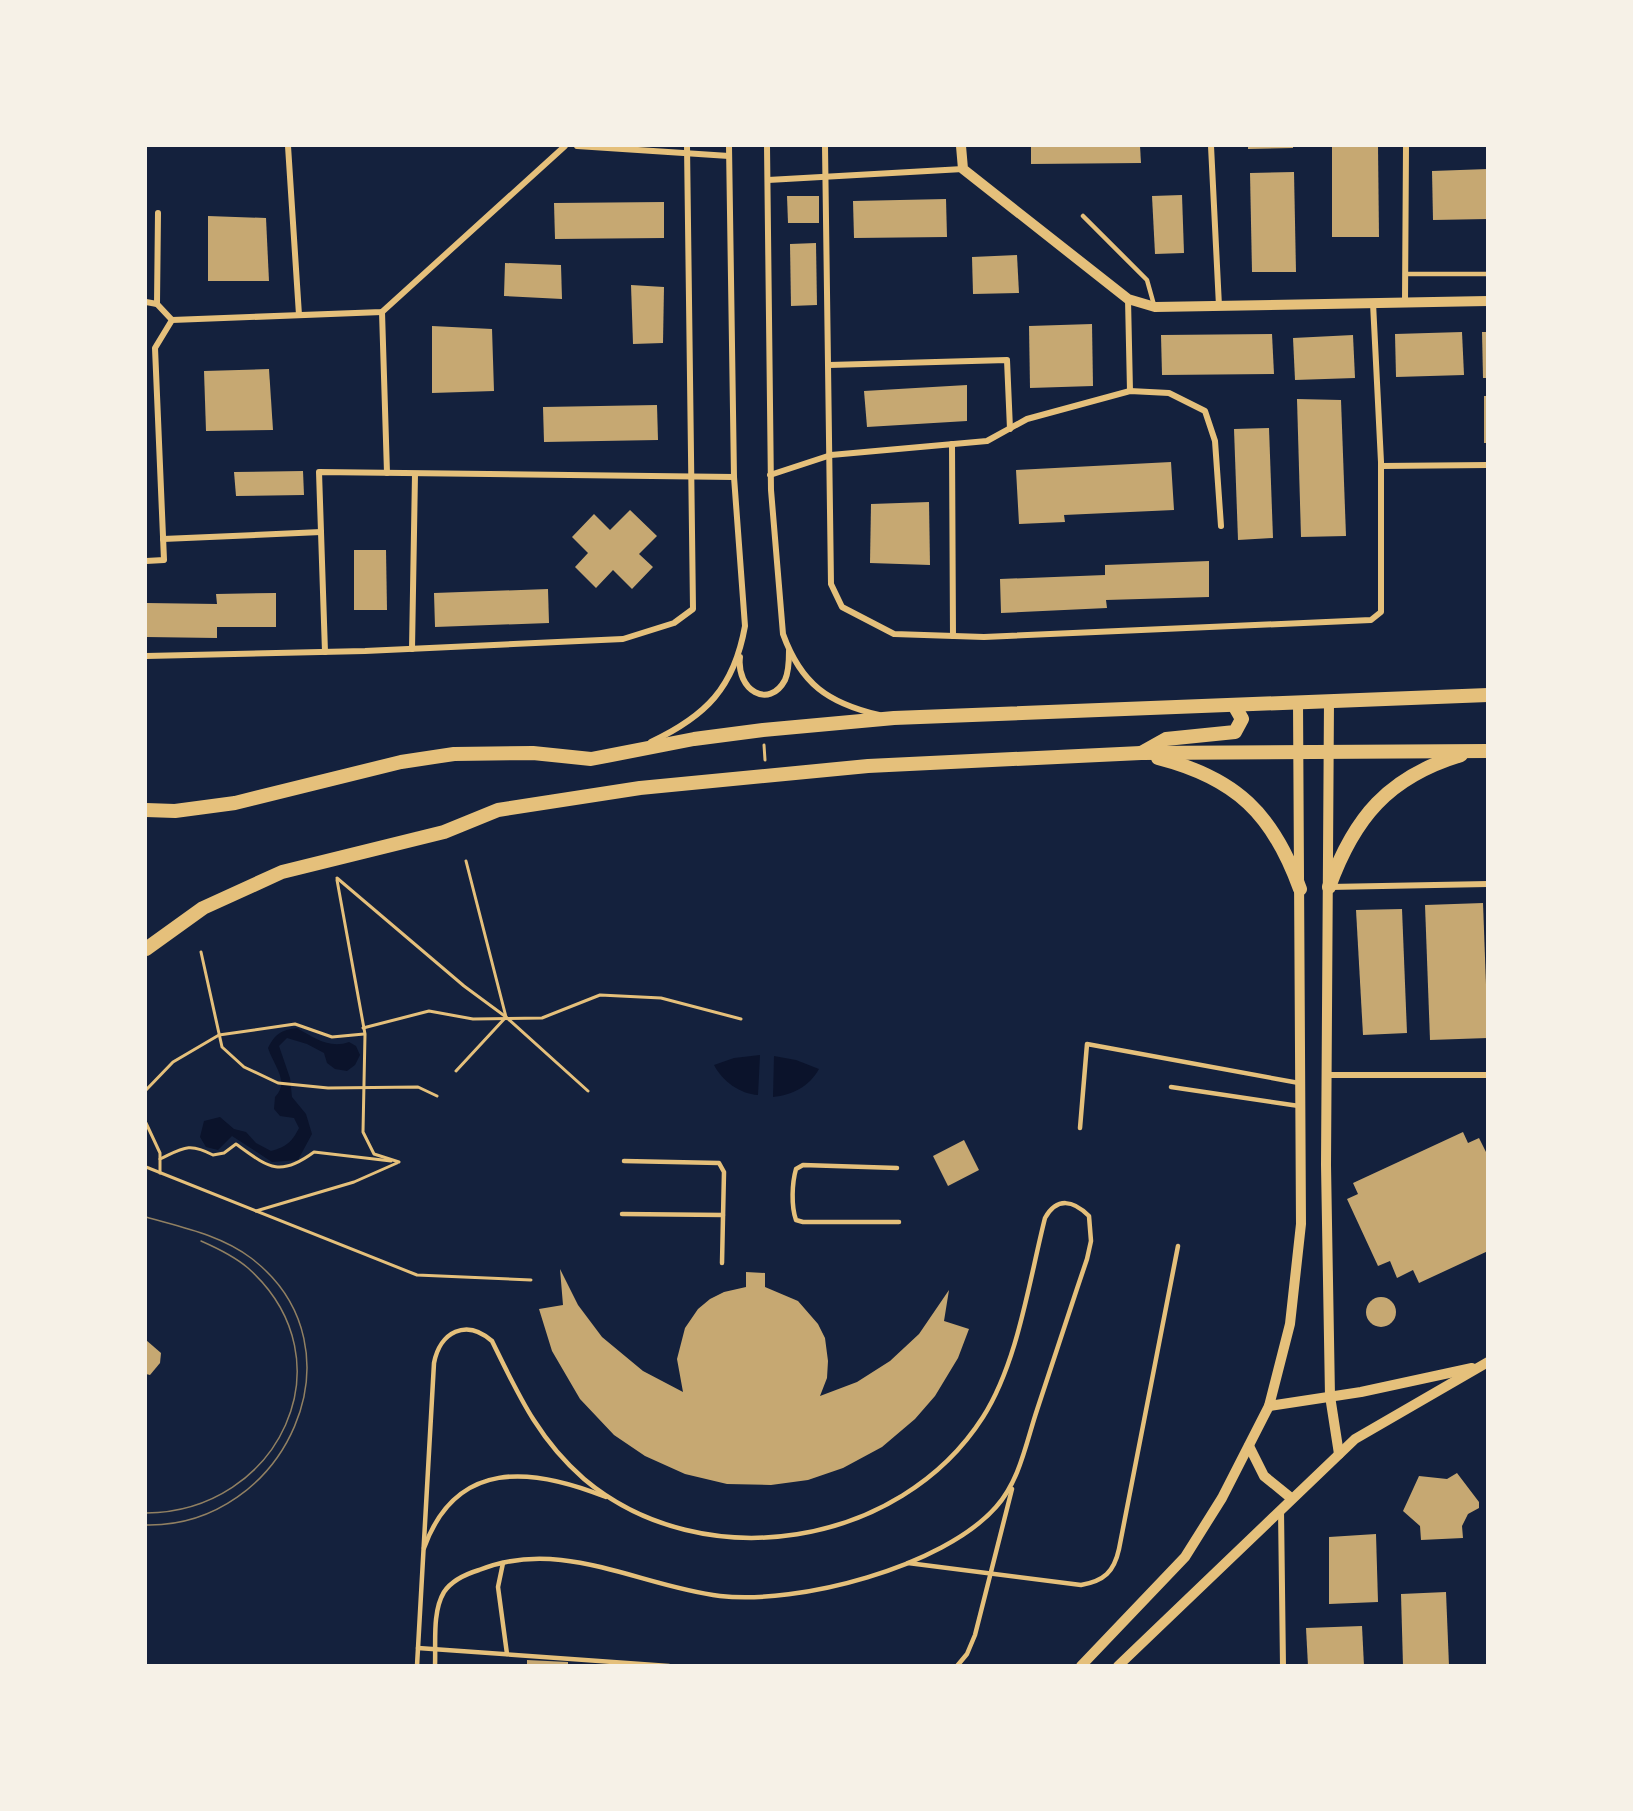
<svg xmlns="http://www.w3.org/2000/svg" width="1633" height="1811" viewBox="0 0 1633 1811" font-family="Jost,sans-serif">
<rect width="100%" height="100%" fill="#14213d"/>
<!-- water -->
<g fill="#0b132b">
<path d="M297,1028C314,1038 330,1049 349,1042L356,1046L360,1055L355,1065L347,1071L335,1069L327,1063L324,1053L307,1044L287,1038L279,1046L290,1078L292,1097L306,1114L312,1134L298,1160L272,1162L232,1136L218,1150L206,1147L200,1137L204,1121L220,1117L234,1129L246,1132L256,1143L271,1151C286,1147 292,1142 299,1128L294,1118L280,1116L274,1109L275,1097C290,1082 274,1066 268,1048C275,1034 281,1030 297,1028Z"/>
<path d="M760,1055L758,1095C740,1094 722,1081 714,1065L734,1058Z"/>
<path d="M774,1056L796,1060L819,1069C809,1087 792,1095 773,1097Z"/>
</g>
<!-- building -->
<g fill="#c6a872">
<path d="M1031,146H1140L1141,163L1031,164Z"/>
<path d="M1248,146H1293V148L1248,149Z"/>
<path d="M1332,146H1378L1379,237H1332Z"/>
<path d="M1488,169V219L1433,220L1432,171Z"/>
<path d="M1294,172L1296,272H1252L1250,173Z"/>
<path d="M1182,195L1184,253L1155,254L1152,196Z"/>
<path d="M787,196H819V223H788Z"/>
<path d="M946,199L947,237L854,238L853,201Z"/>
<path d="M664,202V238L555,239L554,203Z"/>
<path d="M208,216L266,218L269,281H208Z"/>
<path d="M816,243L817,305L791,306L790,244Z"/>
<path d="M1017,255L1019,293L973,294L972,257Z"/>
<path d="M505,263L561,265L562,299L504,296Z"/>
<path d="M631,285L664,287L663,343L633,344Z"/>
<path d="M1092,324L1093,386L1030,388L1029,326Z"/>
<path d="M432,326L492,329L494,391L432,393Z"/>
<path d="M1462,332L1464,375L1396,377L1395,334Z"/>
<path d="M1482,332H1488V378H1483Z"/>
<path d="M1272,334L1274,374L1162,375L1161,335Z"/>
<path d="M1353,335L1355,378L1295,380L1293,338Z"/>
<path d="M269,369L273,430L206,431L204,371Z"/>
<path d="M967,385V421L867,427L864,391Z"/>
<rect x="1484" y="396" width="4" height="47"/>
<path d="M1297,399L1341,400L1346,536L1301,537Z"/>
<path d="M657,405L658,440L544,442L543,407Z"/>
<path d="M1269,428L1273,538L1238,540L1234,429Z"/>
<path d="M1171,462L1174,510L1064,515L1065,522L1019,524L1016,470Z"/>
<path d="M303,471L304,495L236,496L234,472Z"/>
<path d="M929,502L930,565L870,563L871,504Z"/>
<path d="M630,510L657,536L639,554L653,567L632,589L613,570L596,588L575,567L588,553L572,537L594,514L610,530Z"/>
<path d="M354,550H386L387,610H354Z"/>
<path d="M1209,561V597L1106,600L1107,608L1001,613L1000,579L1105,575V565Z"/>
<path d="M548,589L549,623L435,627L434,593Z"/>
<path d="M276,593V627H217V638L146,637V603L217,604L216,594Z"/>
<path d="M1483,903L1488,1038L1430,1040L1425,905Z"/>
<path d="M1402,909L1407,1033L1363,1035L1356,910Z"/>
<path d="M1463,1132L1468,1143L1479,1138L1488,1156V1251L1419,1283L1413,1270L1397,1278L1390,1261L1378,1266L1347,1199L1358,1194L1353,1183Z"/>
<path d="M964,1140L979,1170L948,1186L933,1156Z"/>
<path d="M560,1269L578,1305L602,1337L643,1371L683,1392L677,1359L685,1328L698,1309L710,1299L724,1292L746,1287V1272L765,1273V1287L798,1301L818,1324L825,1338L828,1361L827,1378L820,1396L857,1382L890,1361L919,1334L949,1290L944,1321L969,1329L958,1358L935,1396L915,1419L882,1447L843,1468L808,1480L771,1485L727,1484L685,1474L645,1456L614,1435L580,1399L552,1351L539,1309L563,1305Z"/>
<circle cx="1381" cy="1312" r="15"/>
<path d="M146,1340L161,1353L160,1363L150,1375L146,1374Z"/>
<path d="M1457,1473L1479,1502V1508L1468,1514L1462,1526L1463,1538L1421,1540L1420,1526L1403,1511L1419,1476L1447,1479Z"/>
<path d="M1376,1534L1378,1602L1329,1604V1537Z"/>
<path d="M1446,1592L1449,1666H1403L1401,1594Z"/>
<path d="M1362,1626L1364,1666H1308L1306,1628Z"/>
<path d="M527,1660L568,1662V1666H527Z"/>
</g>
<g fill="none" stroke-linecap="round" stroke-linejoin="round">
<!-- path -->
<g stroke="#e5c07b" stroke-width="3">
<path d="M764,745L765,760"/>
<path d="M337,878L464,986L506,1017L588,1091"/>
<path d="M337,880L365,1034L363,1132L374,1154L399,1162"/>
<path d="M201,952L222,1047L244,1067L278,1083L328,1088L418,1087L437,1096"/>
<path d="M363,1028L429,1011L473,1019L542,1018L600,995L661,998L741,1019"/>
<path d="M456,1071L506,1017L466,861"/>
<path d="M146,1090L173,1062L219,1035L295,1024L332,1037L364,1034"/>
<path d="M146,1123L160,1153V1173"/>
<path d="M160,1159C183,1148 189,1142 213,1155L224,1153L236,1144C268,1167 279,1178 314,1152L391,1161"/>
<path d="M146,1167L417,1275L531,1280"/>
<path d="M256,1211L354,1182L397,1163"/>
</g>
<!-- service -->
<g stroke="#e5c07b" stroke-width="4.5">
<path d="M1083,216L1147,280L1154,305"/>
<path d="M1405,274H1488"/>
<path d="M1171,1087L1299,1106"/>
<path d="M1080,1128L1087,1044L1299,1083"/>
<path d="M624,1161L719,1163L724,1172L722,1263"/>
<path d="M897,1168L803,1165L796,1169C792,1183 791,1206 796,1220L803,1222H899"/>
<path d="M622,1214L723,1215"/>
<path d="M424,1548C456,1459 531,1467 606,1497"/>
<path d="M503,1563L498,1587L507,1654"/>
<path d="M908,1563L1081,1585C1104,1581 1114,1572 1119,1549L1178,1246"/>
<path d="M418,1648L669,1666"/>
<path d="M417,1666L434,1363C440,1332 466,1318 492,1341C518,1394 538,1439 584,1479C703,1579 900,1547 983,1417C1018,1362 1029,1281 1045,1218C1057,1197 1073,1200 1089,1216L1091,1241L1087,1259C1070,1309 1054,1359 1037,1410C1026,1443 1020,1480 996,1507C943,1567 798,1605 720,1596C639,1586 561,1537 479,1570C466,1574 452,1580 444,1592C432,1612 436,1643 435,1666"/>
<path d="M957,1666L967,1654L975,1635L1012,1489"/>
</g>
<!-- minor -->
<g stroke="#e5c07b" stroke-width="6">
<path d="M288,146L299,315"/>
<path d="M577,146L729,156"/>
<path d="M767,146L771,490L783,634C801,684 828,703 879,715"/>
<path d="M825,146L831,584L842,607L894,634L984,637L1371,620L1381,612V462L1373,303"/>
<path d="M1211,146L1219,306"/>
<path d="M768,180L963,169"/>
<path d="M1128,299L1130,391"/>
<path d="M146,302L157,304L172,320L382,312L565,146"/>
<path d="M1405,302L1406,146"/>
<path d="M157,304L158,213"/>
<path d="M382,312L387,473"/>
<path d="M829,365L1007,360L1010,429"/>
<path d="M952,444L953,636"/>
<path d="M1381,466L1488,465"/>
<path d="M770,475L831,455L987,441L1027,419L1130,391L1169,393L1205,411L1215,441L1221,526"/>
<path d="M163,539L321,532"/>
<path d="M146,561L164,560L155,348L172,320"/>
<path d="M412,649L415,474"/>
<path d="M325,652L319,472L734,477"/>
<path d="M146,656L365,651L623,639L674,623L693,609L687,146"/>
<path d="M740,657C736,690 769,710 785,680C789,671 789,660 789,651"/>
<path d="M651,742C706,716 734,688 745,626L734,477L729,146"/>
<path d="M1329,887L1488,884"/>
<path d="M1326,1075H1488"/>
<path d="M1281,1510L1283,1666"/>
</g>
<!-- tertiary -->
<g stroke="#e5c07b" stroke-width="10">
<path d="M961,146L963,169L1128,299L1155,307L1488,301"/>
<path d="M1329,701L1326,1165L1330,1396L1339,1454"/>
<path d="M1269,1406L1361,1392L1472,1368"/>
<path d="M1249,1446L1264,1476L1291,1498"/>
<path d="M1081,1666L1185,1557L1222,1498L1269,1406L1290,1324L1301,1224L1298,702"/>
<path d="M1118,1666L1355,1439L1488,1362"/>
</g>
<!-- primary -->
<g stroke="#e5c07b" stroke-width="14">
<path d="M1141,753L1166,739L1235,732L1242,719L1234,705"/>
<path d="M1158,758C1236,778 1273,814 1300,889"/>
<path d="M146,810L175,811L235,803L401,762L454,754L533,753L591,759L694,739L763,730L894,718L1488,695"/>
<path d="M1329,887C1354,818 1388,777 1461,755"/>
<path d="M146,949L203,908L282,872L444,832L498,810L640,788L868,766L1141,753L1488,751"/>
</g>
<!-- tram -->
<g stroke="#918062" stroke-width="1.5">
<path d="M146,1217C181,1227 221,1235 251,1258C369,1348 284,1528 146,1525"/>
<path d="M146,1513C278,1512 352,1361 248,1268C234,1256 217,1248 201,1241"/>
</g>
</g>
<!-- border -->
<rect width="1633" height="1811" fill="none" stroke="#f6f1e7" stroke-width="294"/>
</svg>
